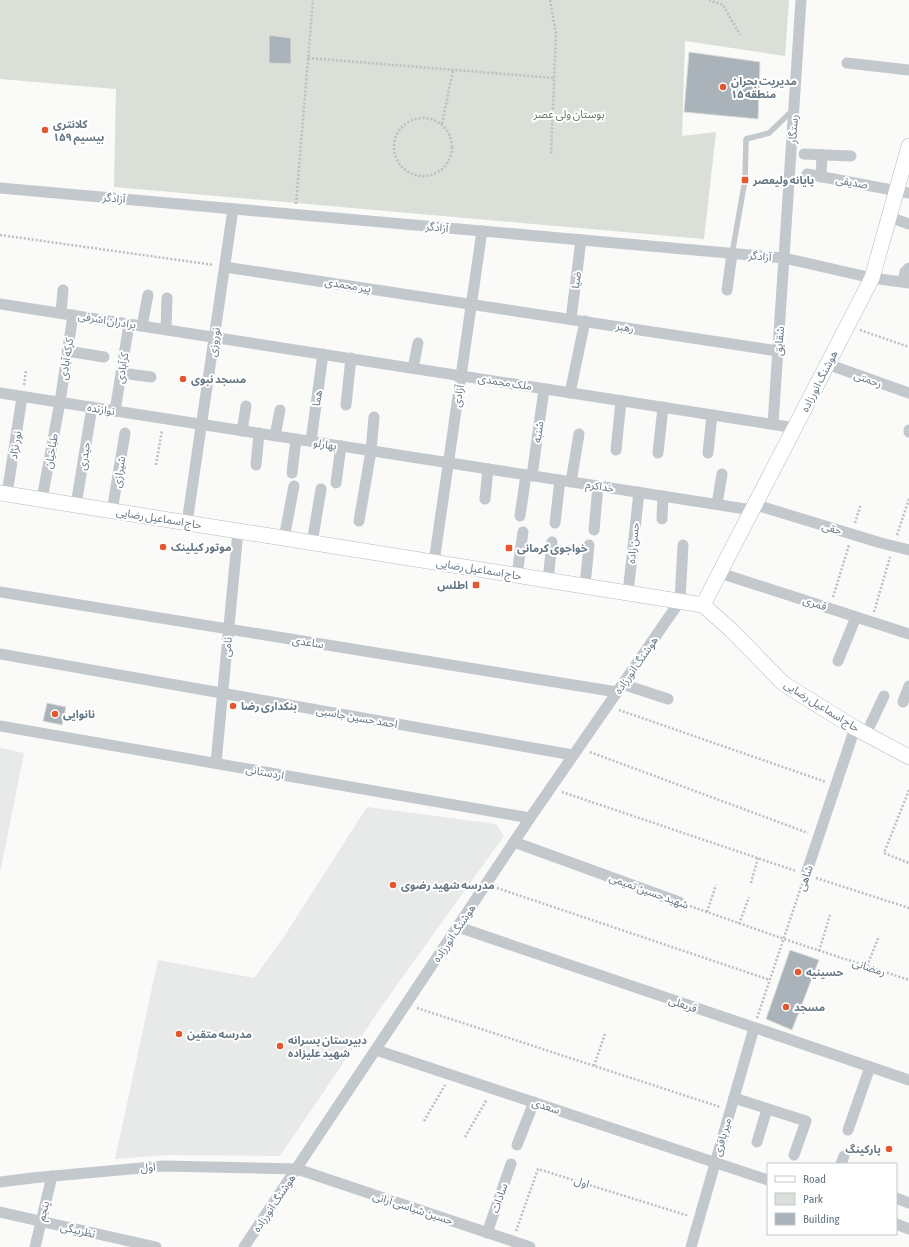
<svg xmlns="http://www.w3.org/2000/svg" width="909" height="1247" viewBox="0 0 909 1247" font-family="'Asap Condensed','Noto Sans Arabic',sans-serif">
<rect width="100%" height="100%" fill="#fafaf8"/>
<!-- built -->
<g fill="#e8e9e9">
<path d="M0,748L24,753L0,873Z"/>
<path d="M367,807L496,824L504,836L384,1003L280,1156L166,1155L115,1159L158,960L254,978L285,935Z"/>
</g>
<!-- green -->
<path fill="#dadfd7" d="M0,0H789L785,56L685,41L682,136L716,132L704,239L114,187L116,89L0,79Z"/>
<!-- building -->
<g fill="#aab3b9" stroke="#dcdcda">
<path d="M269,35L291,38V64L269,63Z"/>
<path d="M689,52L760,62L758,119L684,112Z"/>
<path d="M47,703L66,707L62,725L43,721Z"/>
<path d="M790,950L819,960L792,1030L766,1019Z"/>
</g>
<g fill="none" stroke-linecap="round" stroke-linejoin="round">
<!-- secondary casing -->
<g stroke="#b3babf" stroke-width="16">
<g id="secondary">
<path d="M0,493L703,605L730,629L784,684L855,728L909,757"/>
<path d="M703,605L872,278L909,146"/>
</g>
</g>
<!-- path -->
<g stroke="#bbbfc2" stroke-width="2.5" stroke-dasharray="2 2" stroke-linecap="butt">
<path d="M550,0L556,34L551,154"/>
<path d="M709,0L723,5L740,35"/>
<path d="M308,58L554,78"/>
<circle cx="423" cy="147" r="29"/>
<path d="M442,124L453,70"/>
<path d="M296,204L313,0"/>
<path d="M0,235L214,265"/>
<path d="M860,330L909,347"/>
<path d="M24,385L26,370"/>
<path d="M156,465L162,430"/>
<path d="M855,523L861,504"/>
<path d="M897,535L909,499"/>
<path d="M833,597L849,545"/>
<path d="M874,612L890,557"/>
<path d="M619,710L826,782"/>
<path d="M590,752L808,833"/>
<path d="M909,790L884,853L909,863"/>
<path d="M562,792L796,871"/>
<path d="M816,878L909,908"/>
<path d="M751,883L758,858"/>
<path d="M497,888L770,980"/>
<path d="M690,906L784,939L909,980"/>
<path d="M707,912L716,885"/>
<path d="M739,924L749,897"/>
<path d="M819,951L830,915"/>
<path d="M867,966L879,936"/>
<path d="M417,1008L720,1107"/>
<path d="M757,1018L802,884"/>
<path d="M594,1066L605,1034"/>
<path d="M424,1121L445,1085"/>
<path d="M465,1137L487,1099"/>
<path d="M516,1231L538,1169L689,1216"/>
</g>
<!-- lane -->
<path stroke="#c3c8cc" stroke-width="5.5" d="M732,254L745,180L746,139L769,133L793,110"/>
<!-- street -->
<g stroke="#c3c8cc" stroke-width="11">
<path d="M847,63L909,70"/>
<path d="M804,154L851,156"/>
<path d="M807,174L909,193"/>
<path d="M821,177L822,155"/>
<path d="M0,188L784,258L872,278L909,283"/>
<path d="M889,217L909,224"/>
<path d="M225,267L778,351"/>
<path d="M903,281L905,272L909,268"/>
<path d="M727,290L732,254"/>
<path d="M0,304L796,428"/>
<path d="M61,313L63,290"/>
<path d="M571,319L581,240"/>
<path d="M142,326L148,295"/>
<path d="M166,329L167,298"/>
<path d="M67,351L104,357"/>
<path d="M827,364L909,393"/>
<path d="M413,368L418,343"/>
<path d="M122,373L151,377"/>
<path d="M0,393L752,510"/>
<path d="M570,393L585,321"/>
<path d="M346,405L351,358"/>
<path d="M115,411L129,324"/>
<path d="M773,424L801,0"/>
<path d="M242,431L246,406"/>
<path d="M909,432V430"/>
<path d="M275,436L280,410"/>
<path d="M311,441L323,354"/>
<path d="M616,450L621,401"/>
<path d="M658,453L663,407"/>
<path d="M708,453L712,415"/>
<path d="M256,465L259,433"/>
<path d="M292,473L296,439"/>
<path d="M532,476L544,389"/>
<path d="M571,482L579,434"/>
<path d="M336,483L341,446"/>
<path d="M7,494L22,397"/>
<path d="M42,499L60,402L73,315"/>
<path d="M485,499L488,469"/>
<path d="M717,504L722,474"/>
<path d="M76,505L92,407"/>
<path d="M756,505L881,543L909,550"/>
<path d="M112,511L125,433"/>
<path d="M520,516L526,475"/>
<path d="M662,519L663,496"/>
<path d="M359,521L371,451L374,417"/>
<path d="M187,523L233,209"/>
<path d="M555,523L560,480"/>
<path d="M594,530L598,486"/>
<path d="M284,538L294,486"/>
<path d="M312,543L321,489"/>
<path d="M434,562L482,231"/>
<path d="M720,573L909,634"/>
<path d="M517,575L523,532"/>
<path d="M548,580L552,542"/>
<path d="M585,586L589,545"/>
<path d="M0,592L617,692"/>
<path d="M628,593L639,492"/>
<path d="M0,654L573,755"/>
<path d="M838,661L856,617"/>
<path d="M622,684L668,699"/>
<path d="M903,702L909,686"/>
<path d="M0,726L530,818"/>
<path d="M866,734L884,696"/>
<path d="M216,763L238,531"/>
<path d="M514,842L679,902"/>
<path d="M806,874L855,728"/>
<path d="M458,927L909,1080"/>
<path d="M376,1050L768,1180"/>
<path d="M734,1098L806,1121L794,1155"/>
<path d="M848,1130L870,1067"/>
<path d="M757,1142L767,1109"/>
<path d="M517,1145L534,1102"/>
<path d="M841,1164L844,1156"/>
<path d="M0,1182L32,1178L163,1166L297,1169L530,1247"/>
<path d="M896,1198L909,1203"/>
<path d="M0,1212L156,1247"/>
<path d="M896,1224L909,1229"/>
<path d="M487,1233L511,1164"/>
<path d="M35,1247L52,1176"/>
<path d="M244,1247L530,818L680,601L683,545"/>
<path d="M691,1247L754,1028"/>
</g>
<!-- secondary -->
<use href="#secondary" stroke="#fff" stroke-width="15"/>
</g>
<!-- markers -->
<g fill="#e4572e" stroke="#fff" stroke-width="1.5">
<circle cx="723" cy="87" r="4"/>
<circle cx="45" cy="130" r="4"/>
<rect x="741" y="176" width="8" height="8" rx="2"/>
<circle cx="183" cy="379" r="4"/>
<circle cx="163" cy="547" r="4"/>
<rect x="505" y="544" width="8" height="8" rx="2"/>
<rect x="472" y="581" width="8" height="8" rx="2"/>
<circle cx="233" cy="706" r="4"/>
<circle cx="55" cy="714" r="4"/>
<circle cx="393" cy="885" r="4"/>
<circle cx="798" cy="972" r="4"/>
<circle cx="786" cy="1007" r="4"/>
<circle cx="179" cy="1034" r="4"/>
<circle cx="280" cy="1046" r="4"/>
<circle cx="889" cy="1149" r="4"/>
</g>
<g text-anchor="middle" stroke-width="4" stroke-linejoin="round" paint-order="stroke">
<!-- poi labels -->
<g font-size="11" font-weight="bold" fill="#657683" stroke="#fff" text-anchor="start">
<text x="731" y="85">مدیریت بحران<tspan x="731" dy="13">منطقه ۱۵</tspan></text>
<text x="53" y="128">کلانتری<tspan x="53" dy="13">۱۵۹ بیسیم</tspan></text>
<text x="753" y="184">پایانه ولیعصر</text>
<text x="191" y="383">مسجد نبوی</text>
<text x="171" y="551">موتور کیلینک</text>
<text x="517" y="552">خواجوی کرمانی</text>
<text x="468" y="589" text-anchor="end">اطلس</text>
<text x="241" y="710">بنکداری رضا</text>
<text x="63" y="718">نانوایی</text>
<text x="401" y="889">مدرسه شهید رضوی</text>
<text x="806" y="976">حسینیه</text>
<text x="794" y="1011">مسجد</text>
<text x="187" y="1038">مدرسه متقین</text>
<text x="288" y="1044">دبیرستان پسرانه<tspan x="288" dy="13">شهید علیزاده</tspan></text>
<text x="881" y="1153" text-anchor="end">پارکینگ</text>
</g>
<!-- park labels -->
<g font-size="11" fill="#687a64" stroke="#fff">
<text x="569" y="118">بوستان ولی عصر</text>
</g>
<!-- street labels -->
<g font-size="11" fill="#657683" stroke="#fff">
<text transform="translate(793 129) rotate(-86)" y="4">رستگار</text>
<text transform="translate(852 182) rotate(10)" y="4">صدیقی</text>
<text transform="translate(114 198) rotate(5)" y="4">آزادگر</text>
<text transform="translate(437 227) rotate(5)" y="4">آزادگر</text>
<text transform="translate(760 256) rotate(5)" y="4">آزادگر</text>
<text transform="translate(576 280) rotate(-83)" y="4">ضیا</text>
<text transform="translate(348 285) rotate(9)" y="4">پیر محمدی</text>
<text transform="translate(107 320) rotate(9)" y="4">برادران اشرفی</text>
<text transform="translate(625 327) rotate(9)" y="4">رهبر</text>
<text transform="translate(779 341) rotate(-86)" y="4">شقایق</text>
<text transform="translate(214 342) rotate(-82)" y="4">نوروزی</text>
<text transform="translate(66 359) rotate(-81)" y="4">کرکه آبادی</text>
<text transform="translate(122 368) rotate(-81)" y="4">کرآبادی</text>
<text transform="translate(868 379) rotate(19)" y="4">رحمتی</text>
<text transform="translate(819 381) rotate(-63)" y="4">هوشنگ انورزاده</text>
<text transform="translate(505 382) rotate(9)" y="4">ملک محمدی</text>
<text transform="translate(458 396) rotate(-82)" y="4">آزادی</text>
<text transform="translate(317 398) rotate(-82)" y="4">هما</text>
<text transform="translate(101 409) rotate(9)" y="4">نوازنده</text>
<text transform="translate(538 432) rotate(-82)" y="4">شنبه</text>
<text transform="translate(325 444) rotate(9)" y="4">بهارلو</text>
<text transform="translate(15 445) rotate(-81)" y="4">نور نژاد</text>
<text transform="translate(51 451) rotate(-80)" y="4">طباخیان</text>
<text transform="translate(84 456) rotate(-81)" y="4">حیدری</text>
<text transform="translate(119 472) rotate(-81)" y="4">شیرازی</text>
<text transform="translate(600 486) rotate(9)" y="4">خداکرم</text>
<text transform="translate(159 518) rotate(9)" y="4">حاج اسماعیل رضایی</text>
<text transform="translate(832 528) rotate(17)" y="4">حقی</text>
<text transform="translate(633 543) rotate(-84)" y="4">حسن زاده</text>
<text transform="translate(479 569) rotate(9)" y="4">حاج اسماعیل رضایی</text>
<text transform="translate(815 603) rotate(18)" y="4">قمری</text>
<text transform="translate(308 642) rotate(9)" y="4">ساعدی</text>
<text transform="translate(227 647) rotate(-85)" y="4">نامی</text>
<text transform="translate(636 665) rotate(-55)" y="4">هوشنگ انورزاده</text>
<text transform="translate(822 706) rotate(32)" y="4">حاج اسماعیل رضایی</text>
<text transform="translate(357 717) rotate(10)" y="4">احمد حسین جاسبی</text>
<text transform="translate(265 772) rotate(10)" y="4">اردستانی</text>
<text transform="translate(805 878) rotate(-71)" y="4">شاهی</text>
<text transform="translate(649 891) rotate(20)" y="4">شهید حسین تمیمی</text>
<text transform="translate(454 933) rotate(-56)" y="4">هوشنگ انورزاده</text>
<text transform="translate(869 967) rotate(18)" y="4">رمضانی</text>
<text transform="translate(683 1004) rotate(19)" y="4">قربعلی</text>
<text transform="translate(546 1106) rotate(18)" y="4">سعدی</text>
<text transform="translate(722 1137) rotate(-74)" y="4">میر باقری</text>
<text transform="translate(148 1167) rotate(-5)" y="4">اول</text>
<text transform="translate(582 1182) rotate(17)" y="4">اول</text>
<text transform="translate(499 1198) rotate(-71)" y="4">سادات</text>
<text transform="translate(274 1203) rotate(-56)" y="4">هوشنگ انورزاده</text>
<text transform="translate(413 1208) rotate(18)" y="4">حسین شیاسی آرانی</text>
<text transform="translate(43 1211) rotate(-76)" y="4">پنجم</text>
<text transform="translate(78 1230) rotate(13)" y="4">نظربیگی</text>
</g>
</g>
<!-- legend -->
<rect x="767" y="1163" width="130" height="72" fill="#ffffff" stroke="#c1c8cd"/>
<rect x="775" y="1176" width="20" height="6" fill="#ffffff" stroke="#c1c8cd"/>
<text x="803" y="1183" font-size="12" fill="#657683">Road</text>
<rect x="775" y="1193" width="20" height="12" fill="#dadfd7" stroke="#c1c8cd"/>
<text x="803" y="1203" font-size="12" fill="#657683">Park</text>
<rect x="775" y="1213" width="20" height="12" fill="#aab3b9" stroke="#c1c8cd"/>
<text x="803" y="1223" font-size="12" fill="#657683">Building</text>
</svg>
